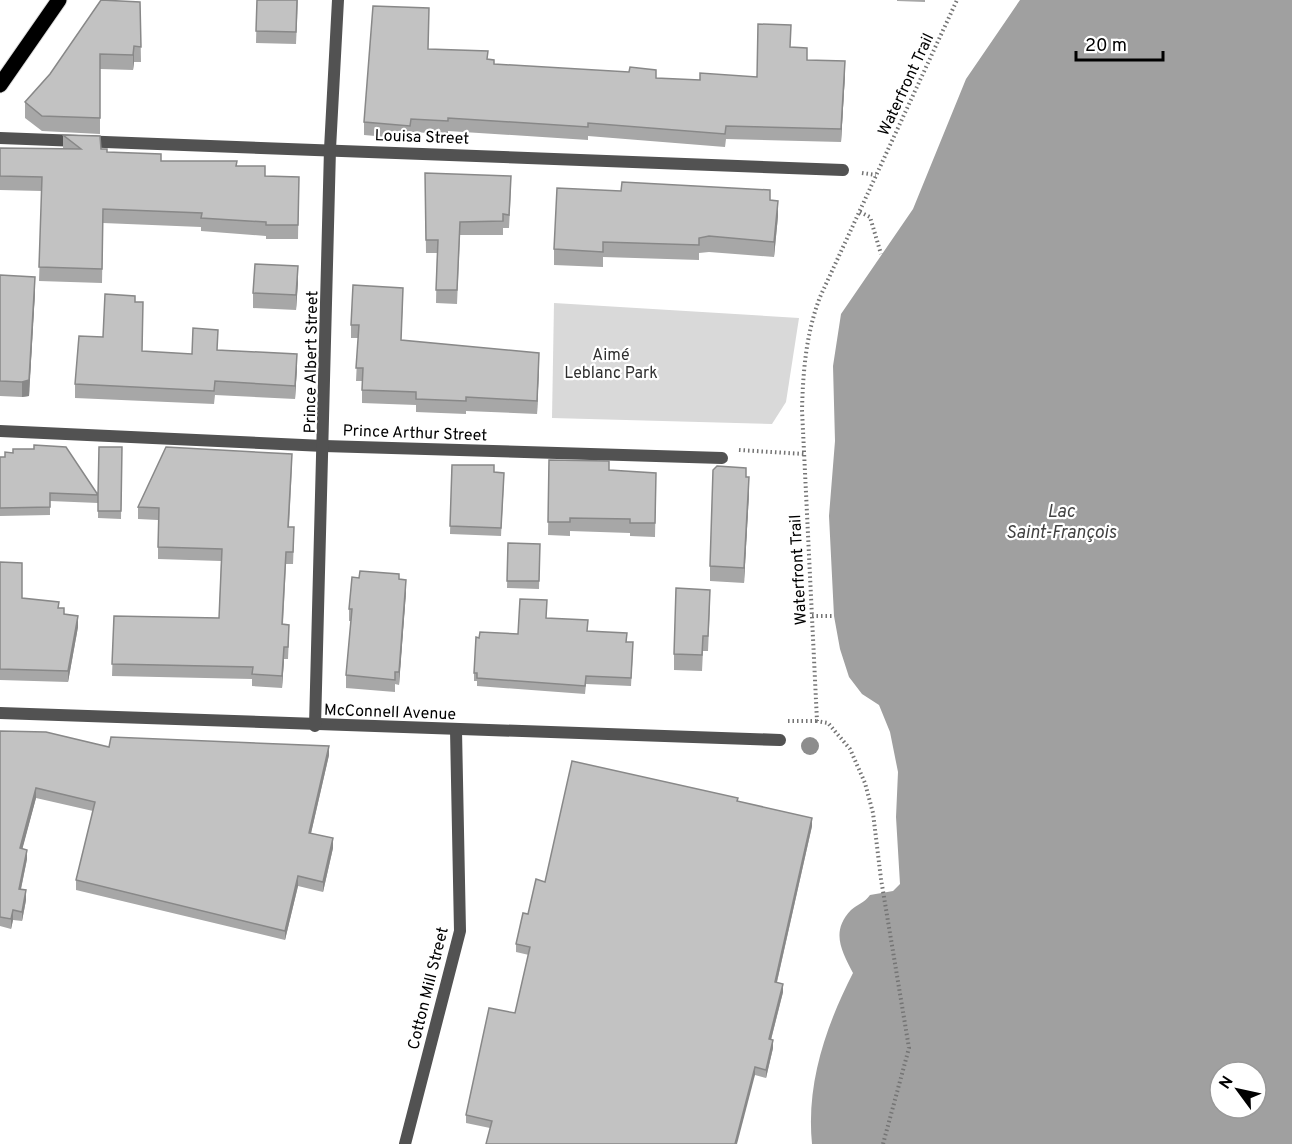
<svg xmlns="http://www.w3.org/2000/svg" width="1292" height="1144" viewBox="0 0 1292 1144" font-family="Overpass,sans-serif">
<rect width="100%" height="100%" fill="#fff"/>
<!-- green -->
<path fill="#d9d9d9" d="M554,303L799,318L786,402L772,424L552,418Z"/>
<!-- water -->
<path fill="#a0a0a0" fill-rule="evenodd" d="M1020,0H1292V1144H812C806,1083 826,1026 853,973C842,951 830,932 851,910C858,904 864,903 870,895L893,891L900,884L896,817L898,772L890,732L879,705L862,694L849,677L840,649L834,616L829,516L835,441L833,366L841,314L913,209L966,79ZM1220,1072H1256V1108H1220Z"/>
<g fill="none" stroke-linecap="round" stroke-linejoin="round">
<!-- primary casing -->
<g stroke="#dbdbdb" stroke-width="17">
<path id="primary" d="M0,85L59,0"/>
</g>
<!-- path -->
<g stroke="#747474" stroke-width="4" stroke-dasharray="1.5 3" stroke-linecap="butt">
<path d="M862,173L876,175"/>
<path d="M860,212L870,217L881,254"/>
<path d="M739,450L804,454"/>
<path d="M812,616H834"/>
<path d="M788,721H817"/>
<path d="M883,1144L909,1048L881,879L873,813L865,783L850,749L828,723L817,721L802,410C803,371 806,334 820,297L957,0"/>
</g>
<!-- minor -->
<g stroke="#525252" stroke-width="12">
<path d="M0,138L843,170"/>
<path d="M0,431L324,446L722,458"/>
<path d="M0,713L780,740"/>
<path d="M315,726L330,149L338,0"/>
<path d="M405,1144L460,931L456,730"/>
</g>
<!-- primary -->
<use href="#primary" stroke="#000" stroke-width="15"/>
</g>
<!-- trees -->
<circle fill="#8d8d8d" cx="810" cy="746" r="9"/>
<!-- wall -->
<g fill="#a7a7a7">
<path d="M257,0H298L296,44L256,43Z"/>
<path d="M897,0H925V2L897,1Z"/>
<path d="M140,2L141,62H134L133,70L100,69V134L42,131L25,118V102Z"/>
<path d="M429,21L428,49L488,59L494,64L656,78L700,80L757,77L790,47L807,60L845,74L841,142L726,139L725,147L588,136V140L448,131V134L411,132L410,139L364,135V122Z"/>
<path d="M63,135L107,152L161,161L237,166L265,176L299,177L298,239H266V236L201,231V227L103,223L102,283L39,281L42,191L0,190V148L63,149Z"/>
<path d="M425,173L511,189L509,228H503V235H460L457,304L436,303L437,253H426Z"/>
<path d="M770,200L778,216L774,257L709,252L699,253V260L603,257V267L554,265V249Z"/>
<path d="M0,275L35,292L29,396L22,397L0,396Z"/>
<path d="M298,282L296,310L253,308V293Z"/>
<path d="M403,301L401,340L539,366L537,414L466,411V414L416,412V405L362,403V381H356L358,338H351V325Z"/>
<path d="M135,302L143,316L142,351L192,354L217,350L297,367L295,399L215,395L214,404L75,398V384L103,337Z"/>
<path d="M122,447L121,519L98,518V503L50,501V515L0,516V457H5L13,453L34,449L98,495Z"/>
<path d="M549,460L609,470L656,486L655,537L630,536V533L570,531V536L548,535Z"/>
<path d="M452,465L494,472L504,481L501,536L450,534Z"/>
<path d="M292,466L289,527L294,539L293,564H286L283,624L289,637L288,659H284L282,688L252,686V679L112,676L114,616L219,618L221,561L158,559V520L138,519V507Z"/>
<path d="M746,477L749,493L744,583L710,581V566Z"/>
<path d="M508,543L540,544L539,589L507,588Z"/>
<path d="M0,562L22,598L59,608L78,627L68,682L0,680Z"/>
<path d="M399,579L406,592L399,685L395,684V692L346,688V675L351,621H349V609Z"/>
<path d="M710,605L708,651H703L702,671L674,670V654Z"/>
<path d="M547,618L588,631L627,642L633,650L631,686L586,684L585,694L477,686V681H474V673L479,638L518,634Z"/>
<path d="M0,731L109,747L329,755L311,833L333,848L323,892L298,886L285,940L76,890V880L93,811L36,798L22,849L27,859L21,889L26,900L22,921L13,920L11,929L0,926Z"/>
<path d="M738,801L812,826L777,982L783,992L771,1040L773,1048L766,1078L755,1075L490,1128L466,1123V1115L515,1013L529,955L516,952V944L528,914L545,882Z"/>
</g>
<!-- shaded-wall -->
<g fill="#888">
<path d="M134,46V62L133,70V55Z"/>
<path d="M845,61V74L841,142V129Z"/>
<path d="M778,201V216L774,257V242Z"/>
<path d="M298,266V282L296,310V295Z"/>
<path d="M35,277V292L29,396L22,397V382Z"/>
<path d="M539,353V366L537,414V401Z"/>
<path d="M297,354V367L295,399V386Z"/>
<path d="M749,477V493L744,583V568Z"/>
<path d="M406,580V592L399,685V672Z"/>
<path d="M78,616V627L68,682V671Z"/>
<path d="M284,647V659L282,688V676Z"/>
<path d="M329,746V755L309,842V833Z"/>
<path d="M36,788V798L20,858V848Z"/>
<path d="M812,818V826L775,990V982Z"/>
<path d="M333,838V848L323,892V882Z"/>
<path d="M27,850V859L19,898V889Z"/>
<path d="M298,876V886L285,940V931Z"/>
<path d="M26,890V900L22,921V912Z"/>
<path d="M13,910V920L11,929V919Z"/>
<path d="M783,984V992L769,1047V1039Z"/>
<path d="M773,1040V1048L766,1078V1070Z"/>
<path d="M755,1067V1075L737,1144H735Z"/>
</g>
<!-- building -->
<g fill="#c2c2c2" stroke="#888" stroke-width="1.5">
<path d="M101,0L140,2L141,47L134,46L133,55L100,54V118L42,116L25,102L50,74Z"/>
<path d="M257,0H297L296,32L256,31Z"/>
<path d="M373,6L429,8L428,49L488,51L487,59L494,60V64L629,72L630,67L656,70V78L700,80V73L757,77L758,24L791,25L790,47L807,48V60L845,61L841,129L726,126L725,134L588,123V127L448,118V121L411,119L410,126L364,122Z"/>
<path d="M63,135L100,136L101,149H107V152L161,154V161H237L236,166H265V176L299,177L298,225H266V222L201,218L202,213L103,209L102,269L39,267L42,177L0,176V148L81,149Z"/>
<path d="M425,173L511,176L509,215L503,214V221L460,222L457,290H436L438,240H426Z"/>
<path d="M622,182L770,190V200L778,201L774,242L709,236L699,238V245L603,242V252L554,249L557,188L621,191Z"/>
<path d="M255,264L298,266L296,295L253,293Z"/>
<path d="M0,275L35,277L29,380L22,382L0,381Z"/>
<path d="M353,285L403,288L401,340L539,353L537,401L466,397V401L416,399V392L362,390L363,368H356L359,325H351Z"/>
<path d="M105,294L135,296V302H143L142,351L192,354L193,328L218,330L217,350L297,354L295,386L215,381L214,391L75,384L79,336L103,337Z"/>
<path d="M34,445L66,447L98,495L99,447H122L121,511H98V495L50,493V507L0,508V457H5V452L13,453V449H34Z"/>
<path d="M166,447L292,454L288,527H294L293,552H286L282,624L289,625L288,647H284L282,676L252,674L253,667L112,664L114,616L219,618L222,549L158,547L159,508L138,507Z"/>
<path d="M549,460L609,461V470L656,473L655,523H630V519L570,518V522H548Z"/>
<path d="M452,465H494V472L504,473L501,528L450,526Z"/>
<path d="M717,466L746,468V477H749L744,568L710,566L713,470Z"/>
<path d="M508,543L540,544L539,581H507Z"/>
<path d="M0,562L22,563V598L59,602L58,608H64V614L78,616L68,671L0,669Z"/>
<path d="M360,571L399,574V579L406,580L399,672H395V680L346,675L352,609H349L352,577L359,578Z"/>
<path d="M676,588L710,590L708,636H703L702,655L674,654Z"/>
<path d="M520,599L547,600L546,618L588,620L587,631L627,633L626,642H633L631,678L586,676L585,686L477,678V673H474L476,637L479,638L480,632L518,634Z"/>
<path d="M0,731L46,732L109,747L111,737L329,746L309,833L333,838L323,882L298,876L285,931L76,880L95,802L36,788L20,848L27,850L19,889L26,890L22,912L13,910L11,919L0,917Z"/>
<path d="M572,761L738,798L737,801L812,818L775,982L783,984L769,1039L773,1040L766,1070L755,1067L735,1144H486L492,1121L466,1115L489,1008L515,1013L530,947L516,944L523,913L528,914L536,879L545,882Z"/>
</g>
<g text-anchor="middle" stroke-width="4.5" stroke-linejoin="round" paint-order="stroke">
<!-- street labels -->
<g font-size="16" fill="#000" stroke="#fff">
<text transform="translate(905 84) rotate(-65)" y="6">Waterfront Trail</text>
<text transform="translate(422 136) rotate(2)" y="6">Louisa Street</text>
<text transform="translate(310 362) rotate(-89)" y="6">Prince Albert Street</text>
<text transform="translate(415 432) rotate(2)" y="6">Prince Arthur Street</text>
<text transform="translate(797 570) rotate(-93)" y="6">Waterfront Trail</text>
<text transform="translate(390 711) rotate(2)" y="6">McConnell Avenue</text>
<text transform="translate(427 988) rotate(-76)" y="6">Cotton Mill Street</text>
</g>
<!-- park labels -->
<g font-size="16" fill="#303030" stroke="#fff">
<text x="611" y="360">Aimé<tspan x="611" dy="18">Leblanc Park</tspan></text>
</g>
<!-- water labels -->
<g font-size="18" font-style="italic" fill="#414141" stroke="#fff">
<text x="1061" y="517">Lac<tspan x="1061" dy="21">Saint-François</tspan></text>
</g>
</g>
<!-- north arrow -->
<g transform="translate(1238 1090) rotate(303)"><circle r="28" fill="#ffffff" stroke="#999999" stroke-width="1.5"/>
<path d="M0-4.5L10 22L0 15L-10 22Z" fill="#000000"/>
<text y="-9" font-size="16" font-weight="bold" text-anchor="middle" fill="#000000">N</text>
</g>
<!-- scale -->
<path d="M1076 51v9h87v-9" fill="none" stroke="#000000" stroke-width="3"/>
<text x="1085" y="51" font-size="18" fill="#000000" stroke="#ffffff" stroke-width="4.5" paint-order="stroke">20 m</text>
</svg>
